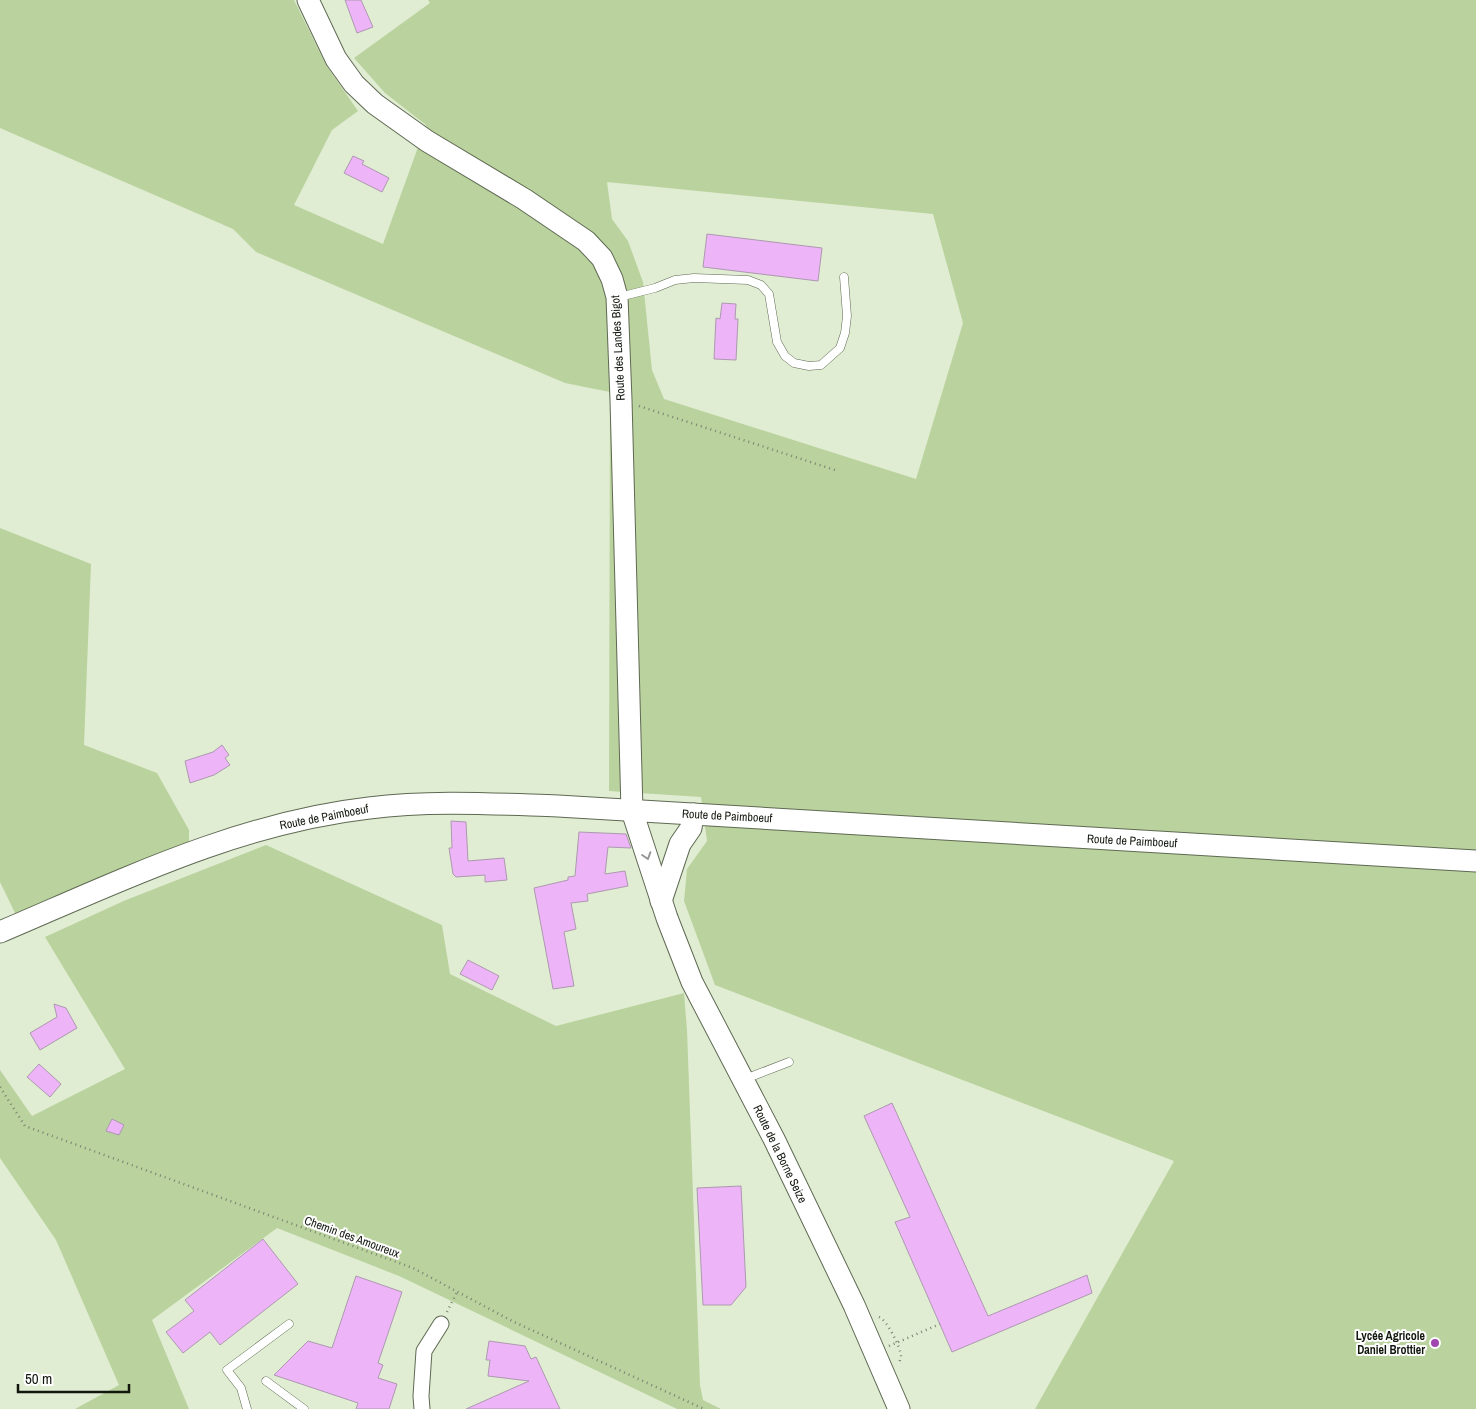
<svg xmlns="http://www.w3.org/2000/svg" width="1476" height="1409" viewBox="0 0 1476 1409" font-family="'Archivo Narrow',sans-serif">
<rect width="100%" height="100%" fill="#e0edd2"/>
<!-- green -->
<g fill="#bad29e" fill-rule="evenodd">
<path d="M0,0H294L326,65L358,111L332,130L294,205L383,244L426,125L385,93L354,58L430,3L428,0H1476V1409H1035L1174,1161L715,985L684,901L687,869L707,841L701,797L609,791L610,392L565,383L256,252L233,229L0,128ZM607,182L933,214L963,323L916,479L664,399L652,370L643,282L628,241L612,219Z"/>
<path d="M0,528L91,564L84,745L157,773L189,830V844L17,917L0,882Z"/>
<path d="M266,845L442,925L450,974L556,1026L684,993L687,1030L700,1385L703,1400L721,1409H677L399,1276L277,1228L152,1320L189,1409H75L119,1385L56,1240L0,1158V1070L32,1116L125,1069L45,937L126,900Z"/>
</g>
<!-- building -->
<g fill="#eeb4f8" stroke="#ac99af">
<path d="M345,0H361L373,27L357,33Z"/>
<path d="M353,156L364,161L362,164L389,178L382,192L344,173Z"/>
<path d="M707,234L822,248L818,281L703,267Z"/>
<path d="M722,303L736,304L735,319H738L736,360L714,359L716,318L720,319Z"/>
<path d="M222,745L229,755L225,758L230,765L214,775L190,783L185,761L213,752Z"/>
<path d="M451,821L466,822L468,861L504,858L507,880L485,882V875L456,877L453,874L449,848H452Z"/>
<path d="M579,832L626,834L631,848L608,847L605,874L625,871L628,886L587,894L588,901L571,903L576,929L564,932L574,986L553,989L534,888L568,880V877L575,876Z"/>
<path d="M468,960L499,976L492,990L460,974Z"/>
<path d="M54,1004L66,1008L77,1028L40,1050L30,1033L57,1017Z"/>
<path d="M39,1064L61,1084L50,1097L27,1077Z"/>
<path d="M892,1103L988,1316L1087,1275L1092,1293L952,1352L895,1222L910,1217L864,1116Z"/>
<path d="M112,1119L124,1125L119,1135L106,1131Z"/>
<path d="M741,1186L746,1287L731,1305H703L697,1188Z"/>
<path d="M263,1239L298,1284L220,1345L210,1332L183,1353L166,1332L194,1311L185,1300Z"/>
<path d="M356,1276L402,1292L378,1363L383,1365L378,1378L397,1384L389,1409H356L358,1403L274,1375L308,1341L332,1348Z"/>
<path d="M489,1341L525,1346L531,1359L536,1357L560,1409H466L529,1381L488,1376L490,1360H486Z"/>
</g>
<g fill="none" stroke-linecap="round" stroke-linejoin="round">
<!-- lane casing -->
<g stroke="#5e6952" stroke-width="9">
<g id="lane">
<path d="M619,297L655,288L675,280L694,278L748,280L761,285L769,294L777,342L785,356L794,363L809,366L821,365L840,348L845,333L847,316L844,277"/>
<path d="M745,1079L789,1062"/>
<path d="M266,1381L304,1409"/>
<path d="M247,1409L241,1388L227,1370L289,1324"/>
</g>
</g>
<!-- street casing -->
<g stroke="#5e6952" stroke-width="17">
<path id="street" d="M422,1409L421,1396L424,1351L441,1324"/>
</g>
<!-- secondary casing -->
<g stroke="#5e6952" stroke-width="23">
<g id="secondary">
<path d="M308,0L336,59L354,84L375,104L427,141L524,199L586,241L602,258L612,279L617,297L621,400L632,811L667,918L692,982L774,1139L854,1305L899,1409"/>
<path d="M661,901L680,844L691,828L693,814"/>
<path d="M0,932C120,881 238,823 369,808C432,800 495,804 558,806L1476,861"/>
</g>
</g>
<!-- path -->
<g stroke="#7a8371" stroke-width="2.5" stroke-dasharray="1 4" stroke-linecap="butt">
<path d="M639,406L838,471"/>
<path d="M0,1087L25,1126L413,1268L512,1321L704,1409"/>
<path d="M447,1312L457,1292"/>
<path d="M879,1317C888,1321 900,1347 901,1356C901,1358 899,1363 899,1364"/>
<path d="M889,1346L940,1324"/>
</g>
<!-- lane -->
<use href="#lane" stroke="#fff" stroke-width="8"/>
<!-- street -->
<use href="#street" stroke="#fff" stroke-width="15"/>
<!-- secondary -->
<use href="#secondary" stroke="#fff" stroke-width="21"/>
</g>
<!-- one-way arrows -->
<defs><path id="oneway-chevron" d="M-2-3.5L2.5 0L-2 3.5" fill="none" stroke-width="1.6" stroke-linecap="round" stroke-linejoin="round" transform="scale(1.25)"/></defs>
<use stroke="#949793" href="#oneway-chevron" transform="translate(647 856) rotate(72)"/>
<!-- markers -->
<circle fill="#a046b1" stroke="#fff" stroke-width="2" cx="1435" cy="1343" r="5"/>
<g text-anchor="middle" stroke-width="4" stroke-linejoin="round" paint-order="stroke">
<!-- street labels -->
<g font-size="12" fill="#12170e" stroke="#fff">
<text transform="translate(618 348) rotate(-93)" y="4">Route des Landes Bigot</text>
<text transform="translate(727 816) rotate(3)" y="4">Route de Paimboeuf</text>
<text transform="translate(324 817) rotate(-11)" y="4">Route de Paimboeuf</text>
<text transform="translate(1132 841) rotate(3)" y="4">Route de Paimboeuf</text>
<text transform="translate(780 1154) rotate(64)" y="4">Route de la Borne Seize</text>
<text transform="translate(352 1237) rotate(20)" y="4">Chemin des Amoureux</text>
</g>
<!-- poi labels -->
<g font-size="12" font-weight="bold" fill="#12170e" stroke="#fff" text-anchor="end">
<text x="1425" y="1340">Lycée Agricole<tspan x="1425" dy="14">Daniel Brottier</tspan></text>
</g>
</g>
<!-- scale -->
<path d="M18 1384v8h111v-8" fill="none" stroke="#12170e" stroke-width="2.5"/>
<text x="25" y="1384" font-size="15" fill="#12170e" stroke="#ffffff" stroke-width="4" paint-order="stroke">50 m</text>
</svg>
